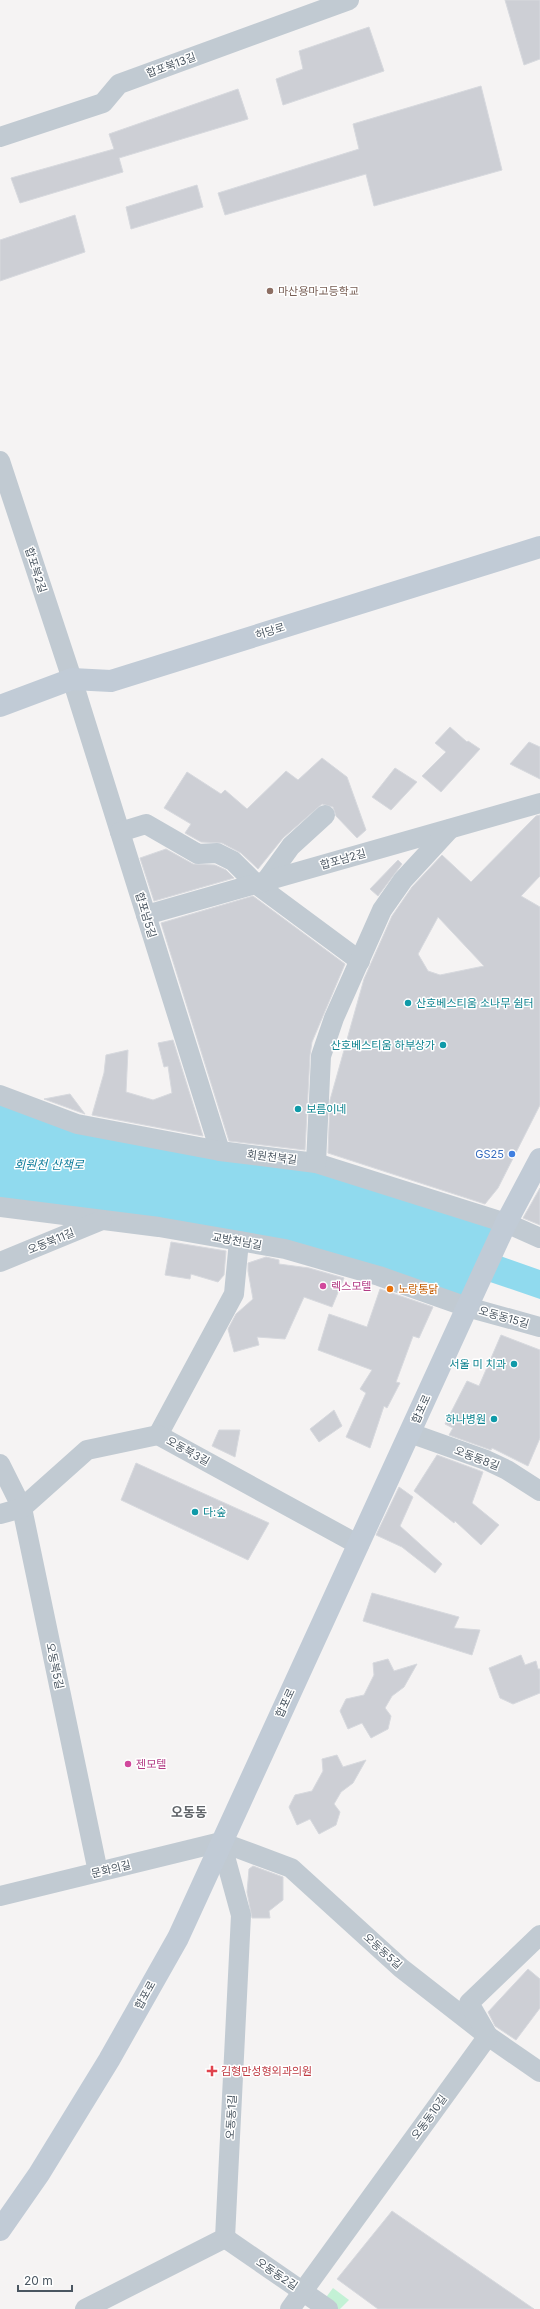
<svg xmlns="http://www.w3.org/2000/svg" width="540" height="2309" viewBox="0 0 540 2309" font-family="Inter,'Noto Sans KR',sans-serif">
<rect width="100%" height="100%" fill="#f5f3f3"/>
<!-- green -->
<path fill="#c3f1d5" d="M333,2288L349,2300L340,2309H328L321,2304Z"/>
<!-- water -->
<path fill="#90daee" d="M0,1095L77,1124L316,1163L506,1223L492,1253L540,1270V1299L490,1282L467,1307L285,1249L0,1207Z"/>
<!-- building -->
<g fill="#cdcfd5" stroke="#d7d9de" fill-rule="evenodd">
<path d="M505,0H540V59L524,65Z"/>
<path d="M369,27L384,71L283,105L276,79L303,69L299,51Z"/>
<path d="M481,86L502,170L374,206L366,174L225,215L218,193L359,149L353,124Z"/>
<path d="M238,89L248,119L119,158L123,172L20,203L11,178L114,149L109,134Z"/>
<path d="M197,185L203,207L131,229L126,207Z"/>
<path d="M75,215L85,252L0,281V240Z"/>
<path d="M450,727L467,742L468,741L480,749L441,792L422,776L446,752L435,743Z"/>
<path d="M529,742L540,747V779L510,764Z"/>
<path d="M322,758L347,777L366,830L357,838L336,816L333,807L322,804L283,838L258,869L241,853L222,843L201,842L185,833L191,824L164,808L187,772L221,794L225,790L247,809L286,771L298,780Z"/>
<path d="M395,768L417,782L391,810L372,797Z"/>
<path d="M540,815V876L521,896L540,907V1105L498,1188L485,1204L328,1153L330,1100L364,979L392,916L412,887L442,855L471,882L536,816ZM438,917L484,966L440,975L428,971L418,954Z"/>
<path d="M166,849L193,864L215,865L226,870L234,878L154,901L140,858Z"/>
<path d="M398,860L402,864L378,896L370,889Z"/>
<path d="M253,896L345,964L312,1042L310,1055L305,1150L229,1141L161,923Z"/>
<path d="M173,1040L203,1136L92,1115L104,1073L106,1055L128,1050L126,1092L153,1100L172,1093L168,1066L164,1067L158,1043Z"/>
<path d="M70,1094L85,1114L44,1099Z"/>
<path d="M540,1188V1225L523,1218Z"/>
<path d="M171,1242L226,1251L224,1275L218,1282L191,1274L190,1279L165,1275Z"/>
<path d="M266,1257L279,1260V1264L309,1268L344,1278L332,1307L304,1297L285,1339L257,1337L259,1345L234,1352L228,1329L236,1314L253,1299L248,1271V1263Z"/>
<path d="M380,1289L433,1307L419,1338L413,1336L396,1382L400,1383L387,1408L384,1406L370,1448L346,1437L366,1393L360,1389L372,1370L318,1350L329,1314L367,1327Z"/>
<path d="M501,1335L540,1350V1438L528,1466L492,1448L491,1450L449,1435L453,1428L445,1424L467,1381L479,1386Z"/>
<path d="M334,1410L342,1426L319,1442L310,1429Z"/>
<path d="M219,1430H240L235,1457L212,1446Z"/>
<path d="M437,1455L483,1472L472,1503L499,1525L481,1545L455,1521L454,1523L414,1491Z"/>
<path d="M136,1463L269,1523L248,1560L121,1500Z"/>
<path d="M399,1487L413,1497L400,1526L442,1564L435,1573L402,1547L376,1535Z"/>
<path d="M372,1593L459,1617L454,1628L480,1630L472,1655L363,1621Z"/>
<path d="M521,1655L525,1665L536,1661L538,1669H540V1693L513,1704L500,1698L489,1668Z"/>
<path d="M388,1659L394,1671L417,1664L404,1687L392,1696L385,1708L391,1716L388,1729L371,1738L362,1723L348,1729L340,1711L346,1699L364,1695L374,1675L373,1663Z"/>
<path d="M337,1755L343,1767L366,1760L353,1783L341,1792L334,1804L340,1812L336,1825L319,1834L310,1819L297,1825L289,1807L295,1795L312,1791L323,1771L322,1759Z"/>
<path d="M253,1866L283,1877V1900L269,1911L270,1918H252L247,1892L249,1869Z"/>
<path d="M528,1969L540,1979V2008L516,2040L495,2026L488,2012Z"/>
<path d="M392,2211L534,2309H378L337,2279Z"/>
</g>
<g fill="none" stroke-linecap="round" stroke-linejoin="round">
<!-- street -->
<g stroke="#c1cad2" stroke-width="20">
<path d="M0,137L103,103L119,84L349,0"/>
<path d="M0,461L72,679L220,1151"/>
<path d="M120,832L146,824L198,854L217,853L233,861L256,884L360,961"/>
<path d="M265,882L291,846L325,815"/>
<path d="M146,915L540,803"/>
<path d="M0,1095L77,1124L220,1151L316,1163L506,1223L540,1238"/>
<path d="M316,1163L321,1056L334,1018L382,910L403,880L450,829"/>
<path d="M0,1207L159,1227L285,1249L379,1276L467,1307L540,1327"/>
<path d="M0,1262L102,1220"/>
<path d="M410,1433L486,1460L507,1470L540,1491"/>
<path d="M158,1435L234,1294L239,1241"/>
<path d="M0,1464L22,1508L98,1872"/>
<path d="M0,1514L22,1508L87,1450L158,1435L359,1545"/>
<path d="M221,1842L291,1868L401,1968L488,2036L540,2072"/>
<path d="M0,1896L221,1842"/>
<path d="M225,2238L328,2309"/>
<path d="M85,2309L225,2238L241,1915L221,1842"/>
<path d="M290,2309L488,2036L469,2003L540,1935"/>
</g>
<!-- secondary -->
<g stroke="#c1cbd6" stroke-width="22">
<path d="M0,706L72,679L111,681L540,547"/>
<path d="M0,2230L39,2174L109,2060L178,1938L470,1301L506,1223L540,1159"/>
</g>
</g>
<!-- markers -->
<circle fill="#8d6e63" stroke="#fff" stroke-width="1.5" cx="270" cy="291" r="4"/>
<g fill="#0f9aa8" stroke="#fff" stroke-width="1.5">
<circle cx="408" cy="1003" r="4"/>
<circle cx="443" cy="1045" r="4"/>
<circle cx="298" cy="1109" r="4"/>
<circle cx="514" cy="1364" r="4"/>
<circle cx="494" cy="1419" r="4"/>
<circle cx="195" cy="1512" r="4"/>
</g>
<circle fill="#3f7fe0" stroke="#fff" stroke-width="1.5" cx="512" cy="1154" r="4"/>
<g fill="#d1479c" stroke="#fff" stroke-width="1.5">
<circle cx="323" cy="1286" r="4"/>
<circle cx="128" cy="1764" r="4"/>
</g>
<circle fill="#e8710a" stroke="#fff" stroke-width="1.5" cx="390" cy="1289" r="4"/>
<path fill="#e0444e" stroke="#fff" stroke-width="1.5" d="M210 2065h4v4h4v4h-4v4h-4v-4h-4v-4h4z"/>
<g text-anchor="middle" stroke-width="3" stroke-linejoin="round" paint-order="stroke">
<!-- street labels -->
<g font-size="11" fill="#4a5661" stroke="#fff">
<text transform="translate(171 65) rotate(-20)" y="4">합포북13길</text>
<text transform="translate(36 570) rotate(72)" y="4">합포북2길</text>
<text transform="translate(270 631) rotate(-17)" y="4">허당로</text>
<text transform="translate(343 859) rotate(-16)" y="4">합포남2길</text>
<text transform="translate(146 915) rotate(73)" y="4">합포남5길</text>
<text transform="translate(272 1157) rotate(7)" y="4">회원천북길</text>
<text transform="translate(51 1241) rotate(-22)" y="4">오동북11길</text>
<text transform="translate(237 1241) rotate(10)" y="4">교방천남길</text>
<text transform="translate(504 1317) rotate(16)" y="4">오동동15길</text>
<text transform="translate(421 1409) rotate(-66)" y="4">합포로</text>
<text transform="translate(188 1451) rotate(29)" y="4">오동북3길</text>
<text transform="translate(477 1458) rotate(21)" y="4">오동동8길</text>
<text transform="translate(55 1666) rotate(78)" y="4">오동북5길</text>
<text transform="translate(285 1703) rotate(-65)" y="4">합포로</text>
<text transform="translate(111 1869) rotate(-14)" y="4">문화의길</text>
<text transform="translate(383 1951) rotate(42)" y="4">오동동5길</text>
<text transform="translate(145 1995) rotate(-61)" y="4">합포로</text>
<text transform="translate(231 2117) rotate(-87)" y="4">오동동1길</text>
<text transform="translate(429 2117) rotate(-54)" y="4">오동동10길</text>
<text transform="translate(277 2274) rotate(34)" y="4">오동동2길</text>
</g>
<!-- education labels -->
<g font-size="11" fill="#785e54" stroke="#fff" text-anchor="start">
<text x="278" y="295">마산용마고등학교</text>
</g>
<!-- culture labels -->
<g font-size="11" fill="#0d838f" stroke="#fff" text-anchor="start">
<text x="416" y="1007">산호베스티움 소나무 쉼터</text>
<text x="435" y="1049" text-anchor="end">산호베스티움 하부상가</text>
<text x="306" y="1113">보름이네</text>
<text x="506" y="1368" text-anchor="end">서울 미 치과</text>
<text x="486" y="1423" text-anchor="end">하나병원</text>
<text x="203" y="1516">다:숲</text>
</g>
<!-- shop labels -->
<g font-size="11" fill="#366cbe" stroke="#fff" text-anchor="end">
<text x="504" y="1158">GS25</text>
</g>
<!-- hotel labels -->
<g font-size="11" fill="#b23c85" stroke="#fff" text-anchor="start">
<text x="331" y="1290">렉스모텔</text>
<text x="136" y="1768">젠모텔</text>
</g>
<!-- food labels -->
<g font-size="11" fill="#c56008" stroke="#fff" text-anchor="start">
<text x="398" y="1293">노랑통닭</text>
</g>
<!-- health labels -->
<g font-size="11" fill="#be3a42" stroke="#fff" text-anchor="start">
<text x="221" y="2075">김형만성형외과의원</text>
</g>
<!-- water labels -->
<g font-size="12" font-style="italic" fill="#0c7c9b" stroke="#fff">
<text x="49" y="1169">회원천 산책로</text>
</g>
<!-- quarter labels -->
<g font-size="13" font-weight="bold" fill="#5f6368" stroke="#fff">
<text x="189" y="1817">오동동</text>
</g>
</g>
<!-- scale -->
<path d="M18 2285v6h54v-6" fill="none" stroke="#4a5661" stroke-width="2"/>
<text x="24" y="2285" font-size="12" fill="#4a5661" stroke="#ffffff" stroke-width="3" paint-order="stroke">20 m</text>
</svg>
